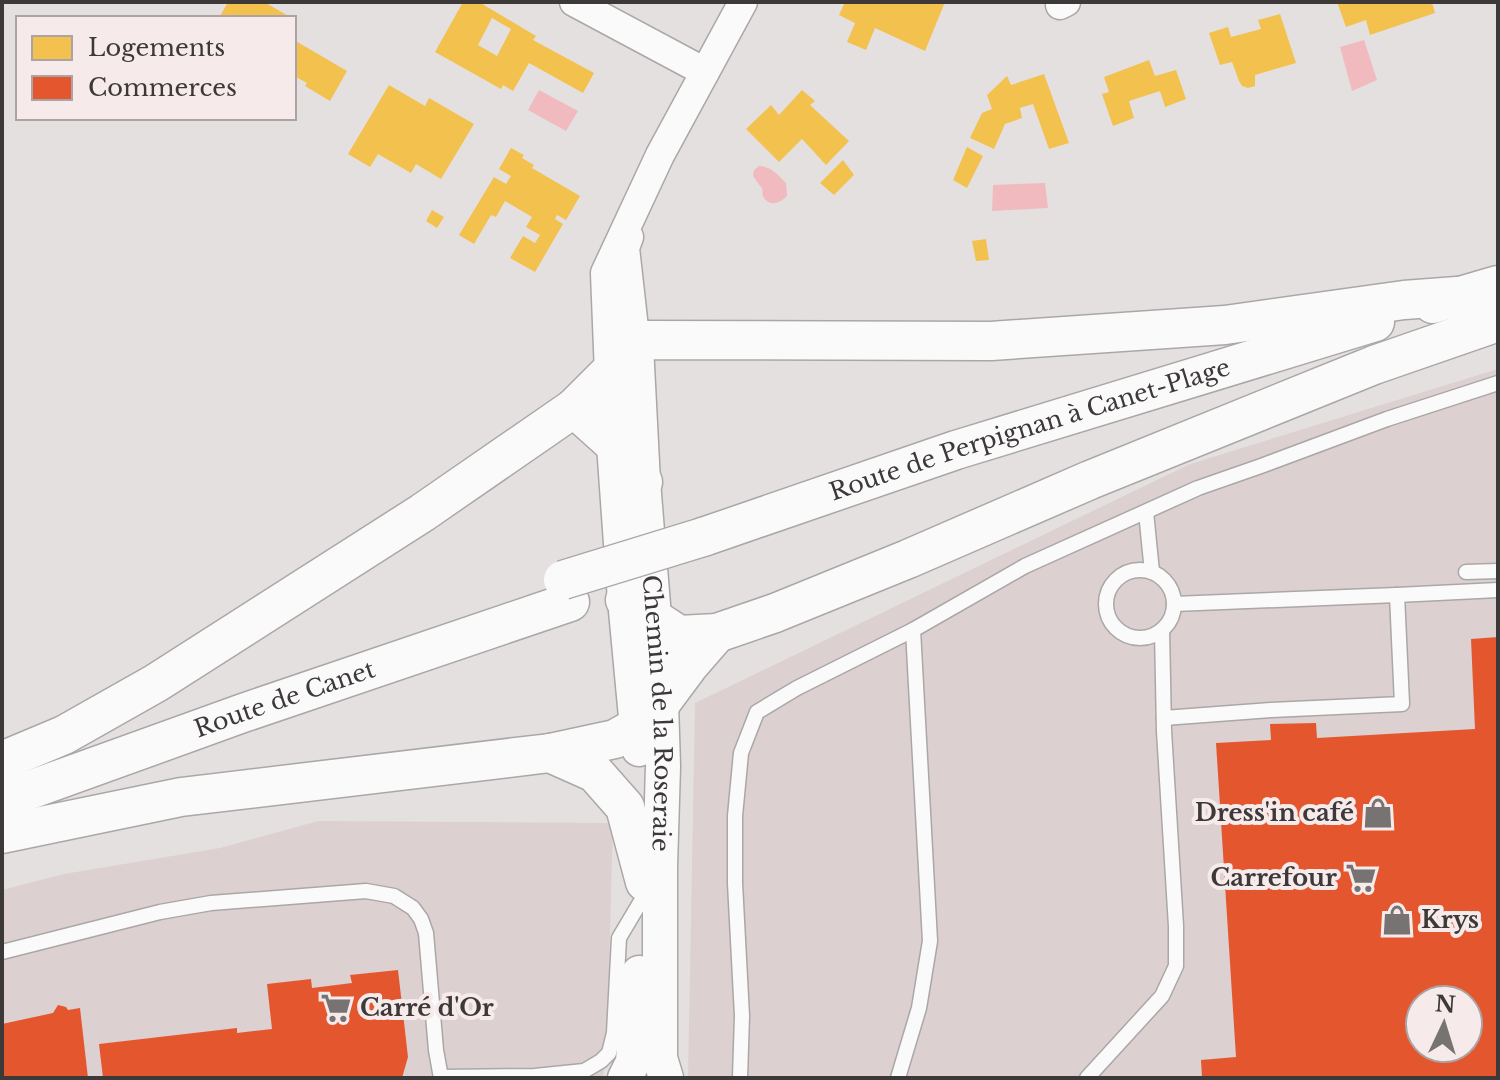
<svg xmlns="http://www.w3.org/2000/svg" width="1500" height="1080" viewBox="0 0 1500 1080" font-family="'Libre Baskerville',serif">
<rect width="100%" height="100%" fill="#e5e0e0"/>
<!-- built -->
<g fill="#dcd0d1" fill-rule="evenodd">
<path d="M1498,369V1078H688L695,703L1190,464ZM1420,1000H1468V1048H1420Z"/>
<path d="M318,821L613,823L607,1042L603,1078H2V890L64,874L220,848Z"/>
</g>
<!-- water -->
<g fill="#f0babe">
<path d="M1364,40L1377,80L1352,91L1340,47Z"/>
<path d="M539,90L578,111L566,131L528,110Z"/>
<path d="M759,166C771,166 779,176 786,183L787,196C780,203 769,208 763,196C762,194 763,191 762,188C761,188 754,177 753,176L754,170Z"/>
<path d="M1045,183L1048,208L992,211L993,185Z"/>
</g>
<!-- homes -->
<g fill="#f2c14e" fill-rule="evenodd">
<path d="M228,2H264L292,18H219Z"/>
<path d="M463,2H479L536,36L533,40L594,73L583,93L529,63L513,91L503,85L501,89L435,52ZM492,18L511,29L497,56L478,45Z"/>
<path d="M845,2H945L925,51L875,28L866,50L847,42L855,23L839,15Z"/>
<path d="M1337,2H1432L1435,13L1370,35L1366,20L1346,27Z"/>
<path d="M1280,14L1296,63L1255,75V86L1248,88L1242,86L1239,81L1232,62L1220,65L1209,33L1228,27L1231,37L1261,29L1258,20Z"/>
<path d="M294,40L347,71L330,101L305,86L307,83L294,76Z"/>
<path d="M1149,60L1155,76L1176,70L1186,99L1165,107L1160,91L1129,101L1134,118L1113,126L1102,94L1109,92L1104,77Z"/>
<path d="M1044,74L1069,143L1049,149L1033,104L1020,108L1022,118L1005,124L994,149L970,138L982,113L992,109L987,95L1007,76L1011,85Z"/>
<path d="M389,85L425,106L429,98L474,124L441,179L416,164L411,173L378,154L370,167L348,154Z"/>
<path d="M802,90L815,101L810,105L849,141L826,165L802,139L779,162L746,129L771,105L779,115Z"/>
<path d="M967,147L983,156L967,188L953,180Z"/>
<path d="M511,148L524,155L522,158L534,165L532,168L580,196L566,220L557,215L555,219L563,224L535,272L510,258L523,236L535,243L540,235L526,227L532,217L505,201L496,217L491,215L474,244L459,235L494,177L506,184L511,176L499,169Z"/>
<path d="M843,160L854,175L834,195L820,183Z"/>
<path d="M432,210L444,217L437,228L426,221Z"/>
<path d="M986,239L989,260L976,261L972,241Z"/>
</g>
<!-- shops -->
<g fill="#e4572e" fill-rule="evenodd">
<path d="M1498,637V1078H1202L1201,1060L1236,1057L1216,743L1271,740L1270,724L1316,723L1317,738L1475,729L1471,639ZM1420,1000H1468V1048H1420Z"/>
<path d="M398,970L408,1057L402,1078H103L99,1044L237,1028V1033L272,1029L267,984L311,979L312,988L352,983L350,975Z"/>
<path d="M58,1005L66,1007L68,1010L80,1008L88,1078H2V1024L53,1013Z"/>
</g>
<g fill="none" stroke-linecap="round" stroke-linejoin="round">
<!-- service casing -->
<g stroke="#aba7a7" stroke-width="17">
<g id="service">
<path d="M1146,512L1152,572"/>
<circle cx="1140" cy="604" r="34"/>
<path d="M1466,572L1498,571"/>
<path d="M1174,604L1397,595"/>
<path d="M1164,718L1271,710L1402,704L1397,595L1498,590"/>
<path d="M2,952L160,912L211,903L366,891L394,896L413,908L421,919L426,933L436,1050L441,1078"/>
<path d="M441,1077L535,1076L584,1071L601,1061L609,1053L614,1033L619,938L644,896"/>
<path d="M740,1078L742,1016L735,883V816L741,753L757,712L797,688L913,630L1025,566L1198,488L1261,466L1387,419L1498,383"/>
<path d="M898,1078L919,1008L930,941L913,630"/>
<path d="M1087,1078L1162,996L1176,966V926L1164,731L1162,630"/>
</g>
</g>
<!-- minor casing -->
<g stroke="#aba7a7" stroke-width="31">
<g id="minor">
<path d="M574,2L705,72"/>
<path d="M1060,5L1066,2"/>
<path d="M629,237L625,248L636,346"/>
<path d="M609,374L605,273L660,155L743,2"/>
</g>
</g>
<!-- tertiary casing -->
<g stroke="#aba7a7" stroke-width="37">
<g id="tertiary">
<path id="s1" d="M636,346L643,482L661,703L663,766L660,867V1058L666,1078"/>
<path d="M609,374L625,600L639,749"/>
<path d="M625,1078L633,1062L639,973"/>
</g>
</g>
<!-- secondary casing -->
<g stroke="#aba7a7" stroke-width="41">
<g id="secondary">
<path d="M1433,304L1498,285"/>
<path d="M574,408L613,443L643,482"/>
<path id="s2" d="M703,537L956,450L1375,322"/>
<path d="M625,600L679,635L717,633L775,613L908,559L1090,480L1374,365L1498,322"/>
<path d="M550,753L595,773L625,807L645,882"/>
<path d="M2,761L64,735L156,683L422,513L574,408L636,346L645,340L991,341L1225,325L1404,300L1457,296"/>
<path id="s3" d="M2,800L243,713L570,602"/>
<path d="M2,834L181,797L550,753L615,739L638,726L661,703L690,664L717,633"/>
</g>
</g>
<!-- service -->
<use href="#service" stroke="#fbfafa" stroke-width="14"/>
<!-- minor -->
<use href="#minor" stroke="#fbfafa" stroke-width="28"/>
<!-- tertiary -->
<use href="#tertiary" stroke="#fbfafa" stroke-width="34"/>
<!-- secondary -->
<use href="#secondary" stroke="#fbfafa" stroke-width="38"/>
<!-- secondary-bridge casing -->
<g stroke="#aba7a7" stroke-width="41" stroke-linecap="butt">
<path id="secondary-bridge" d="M563,580L703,537"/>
</g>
<!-- secondary-bridge -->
<use href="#secondary-bridge" stroke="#fbfafa" stroke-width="38"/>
</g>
<!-- icons -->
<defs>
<g id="shop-bare" transform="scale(2.4)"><path d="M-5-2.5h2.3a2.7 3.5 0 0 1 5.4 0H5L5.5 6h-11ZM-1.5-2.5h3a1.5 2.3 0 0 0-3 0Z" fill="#787373" stroke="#f6eaeb" stroke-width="2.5" paint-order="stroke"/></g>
<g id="supermarket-bare" transform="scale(2.4)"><path d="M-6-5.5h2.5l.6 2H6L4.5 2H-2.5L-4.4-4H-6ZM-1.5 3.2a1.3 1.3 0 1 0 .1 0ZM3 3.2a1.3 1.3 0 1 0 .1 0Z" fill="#787373" stroke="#f6eaeb" stroke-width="2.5" paint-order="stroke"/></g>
</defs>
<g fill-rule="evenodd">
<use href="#shop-bare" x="1378" y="813"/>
<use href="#supermarket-bare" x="1361" y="878"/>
<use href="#shop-bare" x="1397" y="920"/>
<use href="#supermarket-bare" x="336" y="1008"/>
</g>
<g text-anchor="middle" stroke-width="8" stroke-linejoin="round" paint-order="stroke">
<!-- street labels -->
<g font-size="24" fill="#3d3939" stroke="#f6eaeb">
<text dy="8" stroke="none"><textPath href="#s2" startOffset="344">Route de Perpignan à Canet-Plage</textPath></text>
<text dy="8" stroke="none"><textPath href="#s3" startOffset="300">Route de Canet</textPath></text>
<text dy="8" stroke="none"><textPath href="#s1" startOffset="368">Chemin de la Roseraie</textPath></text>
</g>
<!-- poi labels -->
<g font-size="24" font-weight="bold" fill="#3d3939" stroke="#f6eaeb" text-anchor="end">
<text x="1354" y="821">Dress'in café</text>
<text x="1337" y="886">Carrefour</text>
<text x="1421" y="928" text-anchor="start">Krys</text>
<text x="360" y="1016" text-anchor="start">Carré d'Or</text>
</g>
</g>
<!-- border -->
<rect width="1500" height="1080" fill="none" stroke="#3d3939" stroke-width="8"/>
<!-- legend -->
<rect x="16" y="16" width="280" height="104" fill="#f6eaeb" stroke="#aca3a4" stroke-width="2"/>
<rect x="32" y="36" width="40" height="24" fill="#f2c14e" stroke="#aca3a4" stroke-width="2"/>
<text x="88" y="56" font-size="24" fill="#3d3939">Logements</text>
<rect x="32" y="76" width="40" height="24" fill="#e4572e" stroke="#aca3a4" stroke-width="2"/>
<text x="88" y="96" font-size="24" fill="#3d3939">Commerces</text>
<!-- north arrow -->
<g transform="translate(1444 1024) rotate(4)"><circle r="38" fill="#f6eaeb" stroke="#aca3a4" stroke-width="2"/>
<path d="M0-6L14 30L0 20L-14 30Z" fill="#787373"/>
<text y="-12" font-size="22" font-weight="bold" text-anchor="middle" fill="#3d3939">N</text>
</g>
</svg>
